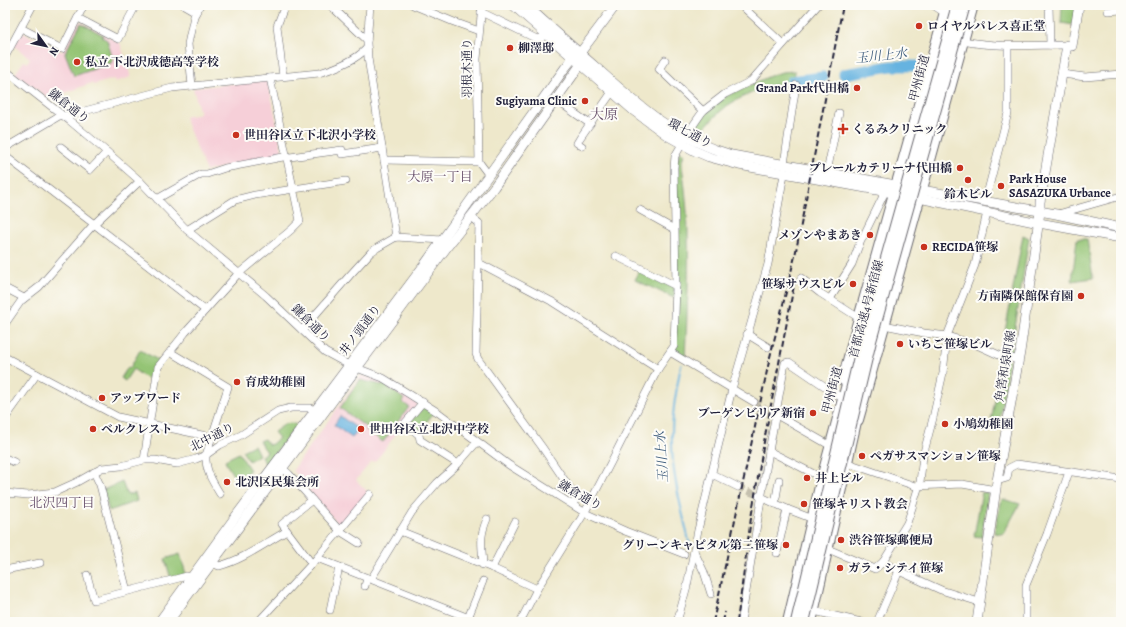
<svg xmlns="http://www.w3.org/2000/svg" width="1126" height="627" viewBox="0 0 1126 627" font-family="Alegreya,'Noto Serif JP',serif">
<rect width="100%" height="100%" fill="#fdfcf7"/>
<filter id="ink" filterUnits="userSpaceOnUse"><feTurbulence type="fractalNoise" baseFrequency=".025" numOctaves="2"/><feDisplacementMap in="SourceGraphic" scale="8" xChannelSelector="R" yChannelSelector="G"/><feConvolveMatrix kernelMatrix="1 2 1 2 8 2 1 2 1" color-interpolation-filters="sRGB"/></filter>
<filter id="wash" filterUnits="userSpaceOnUse"><feTurbulence type="fractalNoise" baseFrequency=".012" numOctaves="4" result="noise"/><feDisplacementMap in="SourceGraphic" scale="16" xChannelSelector="R" yChannelSelector="G"/><feGaussianBlur stdDeviation="0.9" result="paint"/><feColorMatrix in="noise" values="0 0 0 0 0 0 0 0 0 0 0 0 0 0 0 0 0 1.4 0 .05"/><feComposite in="paint" operator="in"/></filter>
<g filter="url(#wash)">
<rect width="100%" height="100%" fill="#eee8cb"/>
<!-- built -->
<g fill="#f6cfd8">
<path d="M80,21L120,43L131,77L115,82L114,79L93,85L92,83L67,92L53,101L15,74L24,61L27,63L30,58L14,46L21,32L62,52L77,23Z"/>
<path d="M268,80L283,155L206,171L184,117L200,114L193,88Z"/>
<path d="M361,375L382,380L418,404L382,453L375,461L371,462L356,480L369,493L341,525H339L314,497L293,470Z"/>
</g>
<!-- green -->
<g fill="#94c474" stroke="#5b7358">
<path d="M1062,5H1077L1074,25L1061,23Z"/>
<path d="M81,23L103,35L102,37L107,40L113,60L111,63L74,76L65,53Z"/>
<path d="M795,71L794,84C789,84 783,83 778,84C764,87 738,98 727,106C716,114 707,125 698,135L692,132L701,118L722,98L770,76L782,72Z"/>
<path d="M680,151L684,154L682,160V166C692,229 688,294 685,358L675,352L677,161Z"/>
<path d="M1023,235L1029,238L1011,354L1008,355L1001,353Z"/>
<path d="M1077,239H1087L1093,278L1072,281Z"/>
<path d="M640,270L674,286V298L635,280Z"/>
<path d="M140,350L158,360L159,363L147,379L133,369L125,381L121,378L128,367L130,368Z"/>
<path d="M999,358L1009,360L999,424L991,422L1000,374L996,373Z"/>
<path d="M360,380L382,385L384,384L404,399L402,402L409,407L383,442L366,430L367,428L340,408Z"/>
<path d="M424,406L434,413L419,431L410,422Z"/>
<path d="M291,423L297,425L266,465L261,456L267,452L259,441L264,439L269,445L272,444L279,438L274,432L285,424Z"/>
<path d="M254,445L259,455L249,461L242,451Z"/>
<path d="M239,453L250,470L236,480L227,465L225,460Z"/>
<path d="M122,482L127,495L135,493L137,501L109,511L103,490Z"/>
<path d="M982,492L988,493L982,537L974,536Z"/>
<path d="M1002,499L1020,504L1003,534L994,533Z"/>
<path d="M180,554L186,574L171,579L165,559Z"/>
</g>
<!-- water -->
<path fill="#66b3e0" stroke="#446a8e" d="M340,416L358,429L352,438L334,425Z"/>
<g fill="none" stroke-linecap="round" stroke-linejoin="round">
<!-- stream -->
<path stroke="#66b3e0" stroke-width="2" d="M681,365C676,392 671,417 672,444C672,478 683,513 690,546"/>
<!-- river -->
<g stroke="#66b3e0" stroke-width="11">
<path d="M844,74L891,66H922"/>
<path d="M792,81L823,77"/>
</g>
</g>
</g>
<g filter="url(#ink)">
<g fill="none" stroke-linecap="round" stroke-linejoin="round">
<!-- minor-tunnel -->
<g stroke="#c5c0ae" stroke-width="7" stroke-dasharray="7 3.5" stroke-linecap="butt">
<path d="M754,402L773,413"/>
<path d="M738,487L759,496"/>
</g>
<!-- minor casing -->
<g stroke="#69676d" stroke-width="8">
<g id="minor">
<path d="M184,5L196,12"/>
<path d="M330,5L367,40"/>
<path d="M370,5L367,43L368,58L396,237"/>
<path d="M413,5L454,22L479,31"/>
<path d="M482,5L477,59L479,162L488,174"/>
<path d="M741,5L783,44"/>
<path d="M933,5L945,13"/>
<path d="M1049,5L1050,45"/>
<path d="M1108,11L1121,10"/>
<path d="M481,12L537,39L542,38L546,34"/>
<path d="M78,18L118,39L136,5"/>
<path d="M21,28L62,49L84,5"/>
<path d="M963,41C998,48 1032,45 1067,45"/>
<path d="M5,57L33,5"/>
<path d="M665,60L659,69L703,111"/>
<path d="M5,70L70,121L107,152L140,181L187,230L266,296L325,352L349,365L383,378L409,394L439,413L509,465L587,514L625,531L684,554"/>
<path d="M1062,74L1085,77L1121,74"/>
<path d="M283,76L277,26L285,5"/>
<path d="M192,86L188,44L194,16L200,5"/>
<path d="M556,100L590,124"/>
<path d="M685,137L703,111L725,94L751,81L818,5"/>
<path d="M582,146L577,143L580,138L612,92"/>
<path d="M61,147L90,170L107,152"/>
<path d="M5,148L59,116L69,115L172,88L319,73C336,68 355,61 367,48"/>
<path d="M5,156L94,224L205,310"/>
<path d="M384,160L479,162"/>
<path d="M784,164L796,85"/>
<path d="M827,172L839,113"/>
<path d="M157,199L201,174H207L225,168L283,157H290L342,150V154L382,148"/>
<path d="M985,202L1008,113V46"/>
<path d="M640,210L674,229"/>
<path d="M1058,214L1121,196"/>
<path d="M471,217L479,223L476,354L478,359L542,447L576,497V499L573,504"/>
<path d="M187,230L235,200L255,195L346,181"/>
<path d="M616,256L676,286"/>
<path d="M479,263L551,301L658,369"/>
<path d="M801,278L820,293L859,318"/>
<path d="M5,288L24,298"/>
<path d="M830,299L852,264L859,245L885,192"/>
<path d="M5,324L21,301L39,287L94,224L140,181"/>
<path d="M884,325L924,333L947,336L977,345L999,355L1019,360"/>
<path d="M302,330L350,275L371,252L377,248L396,237L442,240"/>
<path d="M747,334L768,347"/>
<path d="M170,352L228,387L206,455C205,470 212,481 220,494"/>
<path d="M670,352L754,402"/>
<path d="M5,357L118,417L211,437"/>
<path d="M423,402L405,423L419,435L420,440L458,464"/>
<path d="M773,413L831,446"/>
<path d="M5,415L7,416L37,374"/>
<path d="M769,451L822,478"/>
<path d="M5,458L14,462"/>
<path d="M144,460L158,367L185,333L237,275L291,230L300,221L270,78"/>
<path d="M848,463L915,486L962,484L996,490"/>
<path d="M282,468L289,474L340,531L359,543"/>
<path d="M94,472L100,485L127,591"/>
<path d="M712,474L738,487"/>
<path d="M997,481L1007,478L1009,468L1017,464L1121,479"/>
<path d="M5,493L28,495L55,492L77,482L102,468L121,466L144,460H155L177,464L196,459L206,455L220,445L241,435L278,411L291,408H310L315,410"/>
<path d="M759,496L787,509L813,519"/>
<path d="M775,504L779,480"/>
<path d="M400,531L492,568L537,589"/>
<path d="M828,549L875,569L883,562L907,523L912,508L920,482L923,456L933,418L943,373L947,336L975,265L987,212"/>
<path d="M694,551L704,572L711,594"/>
<path d="M777,553L787,509"/>
<path d="M317,558L479,622"/>
<path d="M883,562L899,571L941,590L979,602"/>
<path d="M212,563L219,566C243,560 265,543 287,531"/>
<path d="M312,564L282,524L312,500"/>
<path d="M483,565C482,546 479,537 487,519"/>
<path d="M492,568L515,522"/>
<path d="M5,570L40,563"/>
<path d="M87,575L94,600L187,576L191,578"/>
<path d="M371,579L412,512L437,483L458,464L477,442"/>
<path d="M365,586L367,578"/>
<path d="M330,610L339,567"/>
<path d="M814,611L861,622"/>
<path d="M468,618L483,581"/>
<path d="M258,622L317,558L370,494"/>
<path d="M520,622L537,589L585,512L611,462L658,369L674,346L676,286L674,168L675,156L682,144"/>
<path d="M677,622L687,586L698,530L732,389L768,264L784,174"/>
<path d="M741,622L769,451L785,363L789,362L839,396"/>
<path d="M877,622L899,571"/>
<path d="M1026,622V585L1047,534L1069,472"/>
</g>
</g>
<!-- major casing -->
<g stroke="#69676d" stroke-width="10">
<g id="major">
<path d="M513,5L634,111L668,136L695,151L709,157L739,165L899,194"/>
<path d="M526,5C550,27 575,49 599,70C640,107 677,140 732,155L901,186"/>
<path d="M916,189L1056,214L1121,228"/>
<path d="M914,197L1039,223L1121,238"/>
<path d="M159,622L236,516L425,264L565,68L573,58L580,53L616,5"/>
<path d="M168,622L447,247L494,187L581,64L580,53"/>
<path d="M977,622L997,481L1020,352L1040,212V202L1067,45L1072,46L1079,5"/>
</g>
</g>
<!-- highway casing -->
<g stroke="#69676d" stroke-width="12">
<g id="highway">
<path d="M843,380L859,318L947,5"/>
<path d="M858,420L973,5"/>
<path d="M788,622L822,478L850,373"/>
<path d="M811,622L858,413"/>
</g>
</g>
<!-- minor -->
<use href="#minor" stroke="#fff" stroke-width="7"/>
<!-- major -->
<use href="#major" stroke="#fff" stroke-width="9"/>
<!-- highway -->
<use href="#highway" stroke="#fff" stroke-width="10"/>
<!-- rail -->
<g stroke="#22223b" stroke-width="2" stroke-dasharray="6 3" stroke-linecap="butt">
<path d="M713,622L770,357L795,256L843,5"/>
<path d="M723,622L725,612"/>
<path d="M737,622L751,518L765,436L795,280"/>
</g>
<!-- highway-bridge casing -->
<g stroke="#69676d" stroke-width="12" stroke-linecap="butt">
<g id="highway-bridge">
<path d="M796,622L863,340L957,5"/>
<path d="M804,622L871,341L965,5"/>
</g>
</g>
<!-- highway-bridge -->
<use href="#highway-bridge" stroke="#fff" stroke-width="10"/>
</g>
</g>
<!-- markers -->
<g fill="#c8321e" stroke="#fdfcf7" stroke-width="1.5">
<circle cx="919" cy="26" r="4"/>
<circle cx="510" cy="48" r="4"/>
<circle cx="77" cy="62" r="4"/>
<circle cx="857" cy="88" r="4"/>
<circle cx="585" cy="101" r="4"/>
<path d="M841 123h4v4h4v4h-4v4h-4v-4h-4v-4h4z"/>
<circle cx="236" cy="135" r="4"/>
<circle cx="960" cy="168" r="4"/>
<circle cx="968" cy="180" r="4"/>
<circle cx="1001" cy="186" r="4"/>
<circle cx="870" cy="235" r="4"/>
<circle cx="924" cy="247" r="4"/>
<circle cx="853" cy="284" r="4"/>
<circle cx="1081" cy="296" r="4"/>
<circle cx="900" cy="344" r="4"/>
<circle cx="237" cy="382" r="4"/>
<circle cx="102" cy="398" r="4"/>
<circle cx="813" cy="413" r="4"/>
<circle cx="945" cy="424" r="4"/>
<circle cx="93" cy="429" r="4"/>
<circle cx="361" cy="429" r="4"/>
<circle cx="862" cy="456" r="4"/>
<circle cx="807" cy="478" r="4"/>
<circle cx="227" cy="482" r="4"/>
<circle cx="804" cy="504" r="4"/>
<circle cx="841" cy="540" r="4"/>
<circle cx="786" cy="545" r="4"/>
<circle cx="840" cy="568" r="4"/>
</g>
<g text-anchor="middle" stroke-width="4" stroke-linejoin="round" paint-order="stroke">
<!-- poi labels -->
<g font-size="12" font-weight="bold" fill="#22223b" stroke="#fdfcf7" text-anchor="start">
<text x="927" y="30">ロイヤルパレス喜正堂</text>
<text x="518" y="52">柳澤邸</text>
<text x="85" y="66">私立 下北沢成徳高等学校</text>
<text x="849" y="92" text-anchor="end">Grand Park代田橋</text>
<text x="577" y="105" text-anchor="end">Sugiyama Clinic</text>
<text x="852" y="133">くるみクリニック</text>
<text x="244" y="139">世田谷区立下北沢小学校</text>
<text x="952" y="172" text-anchor="end">プレールカテリーナ代田橋</text>
<text x="1009" y="183">Park House<tspan x="1009" dy="14">SASAZUKA Urbance</tspan></text>
<text x="968" y="198" text-anchor="middle">鈴木ビル</text>
<text x="862" y="239" text-anchor="end">メゾンやまあき</text>
<text x="932" y="251">RECIDA笹塚</text>
<text x="845" y="288" text-anchor="end">笹塚サウスビル</text>
<text x="1073" y="300" text-anchor="end">方南隣保館保育園</text>
<text x="908" y="348">いちご笹塚ビル</text>
<text x="245" y="386">育成幼稚園</text>
<text x="110" y="402">アップワード</text>
<text x="805" y="417" text-anchor="end">ブーゲンビリア新宿</text>
<text x="953" y="428">小鳩幼稚園</text>
<text x="101" y="433">ベルクレスト</text>
<text x="369" y="433">世田谷区立北沢中学校</text>
<text x="870" y="460">ペガサスマンション笹塚</text>
<text x="815" y="482">井上ビル</text>
<text x="235" y="486">北沢区民集会所</text>
<text x="812" y="508">笹塚キリスト教会</text>
<text x="849" y="544">渋谷笹塚郵便局</text>
<text x="778" y="549" text-anchor="end">グリーンキャピタル第二笹塚</text>
<text x="848" y="572">ガラ・シテイ笹塚</text>
</g>
<!-- street labels -->
<g font-size="12" fill="#22223b" stroke="#fdfcf7">
<text transform="translate(467 68) rotate(-90)" y="4">羽根木通り</text>
<text transform="translate(919 78) rotate(-75)" y="4">甲州街道</text>
<text transform="translate(69 106) rotate(38)" y="4">鎌倉通り</text>
<text transform="translate(690 133) rotate(28)" y="4">環七通り</text>
<text transform="translate(866 309) rotate(-75)" y="4">首都高速4号新宿線</text>
<text transform="translate(311 323) rotate(44)" y="4">鎌倉通り</text>
<text transform="translate(360 330) rotate(-53)" y="4">井ノ頭通り</text>
<text transform="translate(1005 366) rotate(-80)" y="4">角筈和泉町線</text>
<text transform="translate(832 390) rotate(-75)" y="4">甲州街道</text>
<text transform="translate(212 437) rotate(-27)" y="4">北中通り</text>
<text transform="translate(580 495) rotate(30)" y="4">鎌倉通り</text>
</g>
<!-- water labels -->
<g font-size="13" font-style="italic" fill="#3d5c7d" stroke="#fdfcf7">
<text transform="translate(881 55) rotate(-6)" y="5">玉川上水</text>
<text transform="translate(661 457) rotate(-94)" y="5">玉川上水</text>
</g>
<!-- neighbourhood labels -->
<g font-size="13" fill="#664e6a" stroke="#fdfcf7">
<text x="440" y="181">大原一丁目</text>
<text x="62" y="507">北沢四丁目</text>
</g>
<!-- quarter labels -->
<g font-size="14" fill="#664e6a" stroke="#fdfcf7">
<text x="604" y="119">大原</text>
</g>
</g>
<!-- margin -->
<rect width="1126" height="627" fill="none" stroke="#fdfcf7" stroke-width="20"/>
<!-- north arrow -->
<g transform="translate(46 46) rotate(123)" stroke="#fdfcf7" stroke-width="3" paint-order="stroke">
<path d="M0-3L7 15L0 10L-7 15Z" fill="#22223b"/>
<text y="-6" font-size="11" font-weight="bold" text-anchor="middle" fill="#22223b">N</text>
</g>
</svg>
